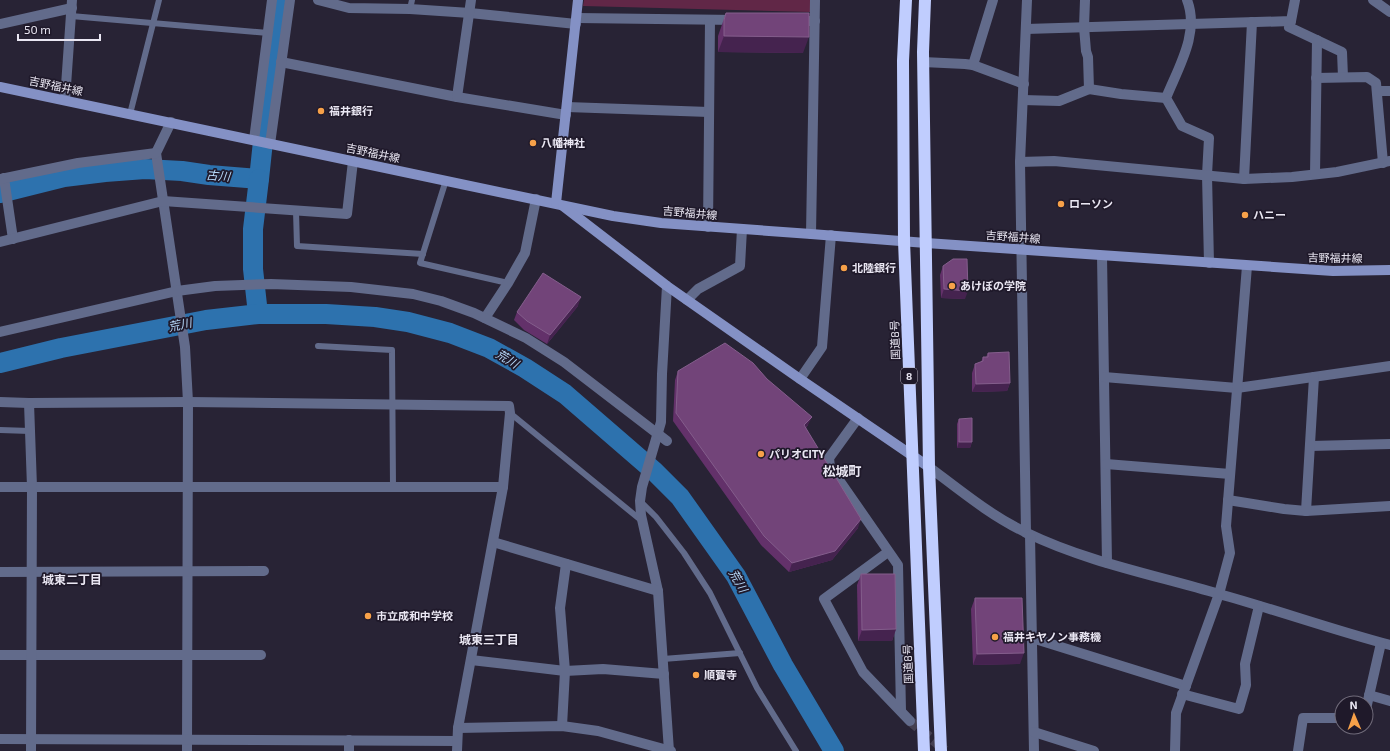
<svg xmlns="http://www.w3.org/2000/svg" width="1390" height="751" viewBox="0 0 1390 751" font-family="'Exo 2','Noto Sans JP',sans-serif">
<rect width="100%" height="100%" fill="#282335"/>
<!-- green -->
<path fill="#612747" d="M584,0H811V12L583,6Z"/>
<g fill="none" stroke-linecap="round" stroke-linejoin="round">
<!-- river -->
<g stroke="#2d72ae" stroke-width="20">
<path d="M0,193L64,177L105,172L145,169L182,171L209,175L259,179L278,0"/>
<path d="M258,314L253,269V229L259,179"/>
<path d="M0,363L61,348L206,320L258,314H326L375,317L408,322L450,333L489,348L525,368L565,394L654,471L680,497L736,576L783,665L834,751"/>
</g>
<!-- street-tunnel -->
<path stroke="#454052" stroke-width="10" stroke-dasharray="10 5" stroke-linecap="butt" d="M910,721L945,750"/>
<!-- lane -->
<g stroke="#626b8b" stroke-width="6">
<path d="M410,9L412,0"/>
<path d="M71,16L268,33"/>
<path d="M130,114L159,0"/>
<path d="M446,180L420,263L508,283"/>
<path d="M296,211L297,246L423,254"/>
<path d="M318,346L392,350L393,487"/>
<path d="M510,413L642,521"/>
<path d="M0,430L30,431"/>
<path d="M640,501L656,517L684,553L710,593L757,688L796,751"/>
<path d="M663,659L740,653"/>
</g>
<!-- street -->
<g stroke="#626b8b" stroke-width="10">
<path d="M318,0L349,8L410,9L470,13L576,24"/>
<path d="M1187,0C1200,33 1178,68 1166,98L1182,126L1209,138L1207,175L1209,263"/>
<path d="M1373,0L1390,12"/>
<path d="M577,18L737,20"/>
<path d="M797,21H815"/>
<path d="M1291,21L1289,27L1342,52L1343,77"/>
<path d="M0,24L72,8"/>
<path d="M1026,29L1291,21L1295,0"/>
<path d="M281,62L457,97L566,115"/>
<path d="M923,62L965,64L973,65L1024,84"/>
<path d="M973,65L993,0"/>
<path d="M1316,78L1367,77L1376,83L1383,163"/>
<path d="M1089,89L1121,94L1166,98"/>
<path d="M1377,91H1390"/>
<path d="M457,97L471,0"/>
<path d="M65,100L72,0"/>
<path d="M1023,100L1059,101L1089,89L1088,57L1086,51L1084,27L1085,0"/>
<path d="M567,107L709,112"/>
<path d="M171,122L156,153L185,347L188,402L187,751"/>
<path d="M254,140L272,0"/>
<path d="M270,144L290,0"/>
<path d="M1020,162L1054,161L1244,179L1292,177L1337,172L1390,161"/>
<path d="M1315,174L1317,40"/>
<path d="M4,178L13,239"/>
<path d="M0,179L78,163L156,153"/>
<path d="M1244,179L1252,22"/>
<path d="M708,227L710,20"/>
<path d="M811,234L815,0"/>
<path d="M0,242L163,201L347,214L353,161"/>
<path d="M1102,256L1107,563"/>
<path d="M667,286L662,374L661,422L642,487L640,501L641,515L658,591L669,751"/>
<path d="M687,300L698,289L740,266L742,229"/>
<path d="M485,318L508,283L525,253L536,199"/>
<path d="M0,332L177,291L215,286L271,284L351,287L413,294L441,301L474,313L526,338L564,362L667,441"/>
<path d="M1104,377L1237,388L1390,366"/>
<path d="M800,379L822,347L831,235"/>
<path d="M0,402L29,403"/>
<path d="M858,418L829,458L830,467L898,565L901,711"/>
<path d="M1310,446L1390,444"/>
<path d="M1106,464L1230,474"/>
<path d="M929,467C961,491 991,516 1027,533C1087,562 1155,575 1219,594C1277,610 1333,630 1390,645"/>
<path d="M0,487H503"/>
<path d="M1228,500L1284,509L1306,511L1390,506"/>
<path d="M1306,511L1314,377"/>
<path d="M1026,533L1020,162L1027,0"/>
<path d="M1030,535L1034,751"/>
<path d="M493,542L658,591"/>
<path d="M888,552L824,599L863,672L910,721"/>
<path d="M0,572L264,571"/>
<path d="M1032,638L1186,686"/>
<path d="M0,655H261"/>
<path d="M471,660L565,671L603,669L664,674"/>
<path d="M1182,694L1239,709L1246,685L1245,664L1259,606"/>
<path d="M1369,695L1390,701"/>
<path d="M1366,709L1381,643"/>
<path d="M562,726L565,671L560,608L566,564"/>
<path d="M458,728L562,726L598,731L671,751"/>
<path d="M1034,732L1094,751"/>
<path d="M0,739L457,741"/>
<path d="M349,740V751"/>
<path d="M31,751L32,487L29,403L188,402L509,406L510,413L503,487L458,728L457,751"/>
<path d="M1175,751L1176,713L1219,594L1230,553L1226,526L1247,266"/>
<path d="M1298,751L1303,718H1342"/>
</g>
<!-- secondary -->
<g stroke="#8491c5" stroke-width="10">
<path d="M0,87L613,216L661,223L811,234L926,243L1333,271L1390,270"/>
<path d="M556,203L578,0"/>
<path d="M563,206L667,286L800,379L929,467"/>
</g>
<!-- highway -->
<g stroke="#c0cdfe" stroke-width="12">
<path d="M906,0L903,61L904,241L924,751"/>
<path d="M925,0L923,52L929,467L941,751"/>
</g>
</g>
<!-- wall -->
<g fill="#63316a">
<path d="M726,13L803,53L718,52V36Z"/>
<path d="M943,266L965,299L941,298L940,275Z"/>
<path d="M578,306L547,344L524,330L514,320L517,312Z"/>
<path d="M988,353L1010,383L1007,391L972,392V373L975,364L981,362L983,357H986Z"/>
<path d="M678,371L808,425L806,428L858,528L832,560L789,572L761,545L673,421L675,380Z"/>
<path d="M959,419L972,442L970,448H957V424Z"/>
<path d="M861,574L896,629L892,641H858L857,585Z"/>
<path d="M975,598L1020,664L973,665L971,609Z"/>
</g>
<!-- shaded-wall -->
<g fill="#45234f">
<path d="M724,36L809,37L803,53L718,52Z"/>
<path d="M944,289L968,291L965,299L941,298Z"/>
<path d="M581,297L578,306L547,344L550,335Z"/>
<path d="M1010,383L1007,391L972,392L976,384Z"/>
<path d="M812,417L808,425L801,433L804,425Z"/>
<path d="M959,442H972L970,448H957Z"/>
<path d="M861,519L858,528L832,560L789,572L792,563Z"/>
<path d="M896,629L892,641H858L862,630Z"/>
<path d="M1024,653L1020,664L973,665L977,654Z"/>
</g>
<!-- building -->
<g fill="#724479" stroke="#845e8c">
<path d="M726,13H809V37L724,36V20Z"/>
<path d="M953,259H967L968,291L944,289L943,266Z"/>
<path d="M543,273L581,297L550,335L527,321L517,312Z"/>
<path d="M725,343L753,363L767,379L812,417L804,425L861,519L835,551L792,563L764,536L676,413L678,371Z"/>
<path d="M1009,352L1010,383L976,384L975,364L983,361V357H988V353Z"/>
<path d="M972,418V442H959V419Z"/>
<path d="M861,574H895L896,629L862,630Z"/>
<path d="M975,598H1022L1024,653L977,654Z"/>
</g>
<!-- markers -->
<g fill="#f7a149" stroke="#1f192a" stroke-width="1.5">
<circle cx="321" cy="111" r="4"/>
<circle cx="533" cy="143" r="4"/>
<circle cx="1061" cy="204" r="4"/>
<circle cx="1245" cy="215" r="4"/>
<circle cx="844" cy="268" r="4"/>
<circle cx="952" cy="286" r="4"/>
<circle cx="761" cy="454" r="4"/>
<circle cx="368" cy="616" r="4"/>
<circle cx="995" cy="637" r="4"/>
<circle cx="696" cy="675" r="4"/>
</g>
<g text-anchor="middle" stroke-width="3.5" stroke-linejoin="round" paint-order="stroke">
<!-- shield labels -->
<rect fill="#1f192a" stroke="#ada9b7" stroke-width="1" x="901" y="368" width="16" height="16" rx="3"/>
<g font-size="10" font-weight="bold" fill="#eae7f3">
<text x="909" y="380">8</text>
</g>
<!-- street labels -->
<g font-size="11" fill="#eae7f3" stroke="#1f192a">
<text transform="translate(56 86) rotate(12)" y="4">吉野福井線</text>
<text transform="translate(373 153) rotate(12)" y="4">吉野福井線</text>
<text transform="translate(690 213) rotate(5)" y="4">吉野福井線</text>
<text transform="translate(1013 237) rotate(4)" y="4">吉野福井線</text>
<text transform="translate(1335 258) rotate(1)" y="4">吉野福井線</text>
<text transform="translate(895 340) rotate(-92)" y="4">国道8号</text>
<text transform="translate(908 664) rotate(-92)" y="4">国道8号</text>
</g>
<!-- poi labels -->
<g font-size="11" font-weight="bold" fill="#eae7f3" stroke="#1f192a" text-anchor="start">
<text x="329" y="115">福井銀行</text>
<text x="541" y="147">八幡神社</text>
<text x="1069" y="208">ローソン</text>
<text x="1253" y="219">ハニー</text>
<text x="852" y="272">北陸銀行</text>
<text x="960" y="290">あけぼの学院</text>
<text x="769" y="458">パリオCITY</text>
<text x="376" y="620">市立成和中学校</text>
<text x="1003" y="641">福井キヤノン事務機</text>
<text x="704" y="679">順寶寺</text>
</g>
<!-- water labels -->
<g font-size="12" font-style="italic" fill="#b5d7f8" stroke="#1f192a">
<text transform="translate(218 176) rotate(5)" y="4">古川</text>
<text transform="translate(180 325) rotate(-12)" y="4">荒川</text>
<text transform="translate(507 359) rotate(31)" y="4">荒川</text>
<text transform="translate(738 581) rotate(60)" y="4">荒川</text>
</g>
<!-- neighbourhood labels -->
<g font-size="12" font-weight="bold" fill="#eae7f3" stroke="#1f192a">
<text x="72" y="584">城東二丁目</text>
<text x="489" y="644">城東三丁目</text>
</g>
<!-- quarter labels -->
<g font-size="13" font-weight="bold" fill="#eae7f3" stroke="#1f192a">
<text x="842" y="476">松城町</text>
</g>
</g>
<!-- north arrow -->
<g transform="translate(1354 715) rotate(358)"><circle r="19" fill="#1f192a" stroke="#706b7a"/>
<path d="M0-3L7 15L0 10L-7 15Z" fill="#f7a149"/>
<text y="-6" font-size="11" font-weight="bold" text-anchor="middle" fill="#eae7f3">N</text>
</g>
<!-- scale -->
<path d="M18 34v6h82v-6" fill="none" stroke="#eae7f3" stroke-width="2"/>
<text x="24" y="34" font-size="12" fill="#eae7f3" stroke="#1f192a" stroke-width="3" paint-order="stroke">50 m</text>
</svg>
